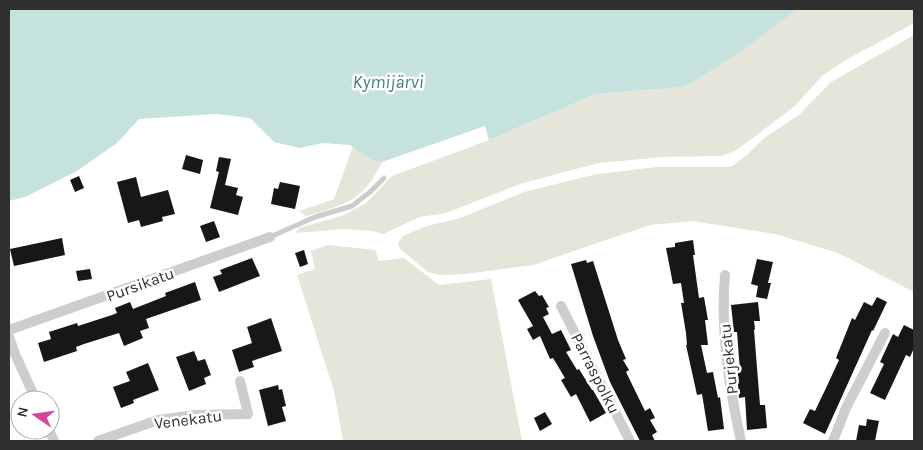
<svg xmlns="http://www.w3.org/2000/svg" width="923" height="450" viewBox="0 0 923 450" font-family="Karla,sans-serif">
<rect width="100%" height="100%" fill="#fff"/>
<!-- green -->
<g fill="#e6e5da">
<path d="M797,9H914V23L844,61L822,76L795,106L749,141L735,151L721,156L665,157L598,163L520,184L446,213L420,217L383,234L373,231L346,229L295,233L299,228L344,215L366,203L392,176L489,140L596,94L684,87Z"/>
<path d="M914,35V292L838,253L775,234L692,221L650,225L533,265L466,274L440,275L428,272L400,249L398,243L403,236L427,226L460,218L524,192L597,174L657,167H731L747,155L764,138L799,115L831,82Z"/>
<path d="M353,146L372,160L382,162C364,200 345,205 306,216L299,211L334,199Z"/>
<path d="M328,245L375,250L379,261L404,258L439,285L491,279L522,441H343L334,391L297,275L315,269L311,251Z"/>
</g>
<!-- water -->
<path fill="#c6e2de" d="M9,9H797L737,54L684,87L596,94L489,140L485,126L382,162L372,160L350,145L323,143L300,148L274,142L250,118L216,114L139,119L117,143L77,171L25,197L9,201Z"/>
<!-- building -->
<g fill="#171717">
<path d="M186,155L203,160L200,174L182,169Z"/>
<path d="M219,157L231,159L225,185L238,188L236,195L243,197L238,215L210,208L219,172L216,171Z"/>
<path d="M79,176L84,188L75,192L70,180Z"/>
<path d="M136,177L141,197L168,190L175,214L162,217L163,221L141,227L139,220L128,223L117,182Z"/>
<path d="M280,182L300,186L295,209L271,204L274,188L278,189Z"/>
<path d="M214,221L220,237L206,242L200,226Z"/>
<path d="M62,238L65,255L14,266L10,249Z"/>
<path d="M693,240L695,255H693L699,298L704,297L708,320H705L708,345H701L707,373L713,372L718,398L720,397L724,429L708,431L702,394L697,395L686,345H687L686,333L681,303H684L681,283L673,284L666,248L675,247V243Z"/>
<path d="M304,250L308,264L300,267L295,253Z"/>
<path d="M252,258L260,276L219,292L213,277L222,274L220,270Z"/>
<path d="M757,259L773,262L768,283H771L767,299L756,297L758,286L751,284Z"/>
<path d="M586,260L587,263L593,261L618,340L626,359L623,360L629,370L626,372L645,411L650,408L655,418L650,420L657,432L652,435L655,441H640L610,382L593,336L571,264Z"/>
<path d="M90,269L92,279L78,281L76,271Z"/>
<path d="M195,282L201,300L146,319L149,328L140,331L143,338L124,346L119,333L84,344L76,347L77,351L44,362L38,343L51,339L49,332L77,323L78,326L112,315L117,313L115,308L130,302L133,309L166,296L165,293Z"/>
<path d="M535,291L539,296L542,295L549,307L546,308L549,314L543,317L552,334L561,330L571,350L566,352L577,370L579,369L592,390H593L606,413L590,422L576,394L571,397L561,380L565,378L553,358L550,359L540,336L533,340L527,329L533,326L518,300Z"/>
<path d="M877,297L887,302L873,331L872,330L825,434L803,423L810,409L815,411L826,388L839,360L836,358L852,318L855,320L864,302L872,306Z"/>
<path d="M758,302L760,321H754L755,329L754,330L760,405H765L767,428L747,430L745,397L739,398L737,371H740L737,332H734L731,305Z"/>
<path d="M271,318L282,351L252,361L254,367L239,372L232,350L252,343L247,327Z"/>
<path d="M904,325L914,330V348L910,357L906,355L885,400L870,393L884,364L880,362L893,334L898,337Z"/>
<path d="M194,351L198,361L205,359L211,375L204,378L206,384L189,391L176,357Z"/>
<path d="M148,363L159,390L133,400L134,403L121,408L113,387L130,381L126,372Z"/>
<path d="M278,385L279,390L282,389L286,406L282,407L286,421L268,426L259,390Z"/>
<path d="M545,412L552,424L540,431L534,418Z"/>
<path d="M867,419L879,421L875,441H856L859,425L866,426Z"/>
</g>
<g fill="none" stroke-linecap="round" stroke-linejoin="round">
<!-- service -->
<path stroke="#cdcdcd" stroke-width="5" d="M270,237L315,217L352,206L370,192L384,178"/>
<!-- minor -->
<g stroke="#cdcdcd" stroke-width="10">
<path d="M725,275C720,330 729,387 741,441"/>
<path d="M561,306L630,441"/>
<path d="M9,330L270,237"/>
<path d="M9,337L15,354L36,400"/>
<path d="M49,430L54,441"/>
<path d="M98,441L158,420L195,415L248,414L240,381"/>
<path d="M833,441L846,408L885,333"/>
</g>
</g>
<g text-anchor="middle" stroke-width="5" stroke-linejoin="round" paint-order="stroke">
<!-- street labels -->
<g font-size="16" fill="#303030" stroke="#fff">
<text transform="translate(140 284) rotate(-20)" y="6">Pursikatu</text>
<text transform="translate(728 359) rotate(-96)" y="6">Purjekatu</text>
<text transform="translate(596 373) rotate(63)" y="6">Parraspolku</text>
<text transform="translate(188 419) rotate(-7)" y="6">Venekatu</text>
</g>
<!-- water labels -->
<g font-size="18" font-style="italic" fill="#427d74" stroke="#fff">
<text x="388" y="88">Kymijärvi</text>
</g>
</g>
<!-- border -->
<rect width="923" height="450" fill="none" stroke="#303030" stroke-width="20"/>
<!-- north arrow -->
<g transform="translate(35 415) rotate(283)"><circle r="24" fill="#ffffff" stroke="#acacac"/>
<path d="M0-4L9 19L0 12L-9 19Z" fill="#d1479c"/>
<text y="-8" font-size="14" font-weight="bold" text-anchor="middle" fill="#303030">N</text>
</g>
</svg>
